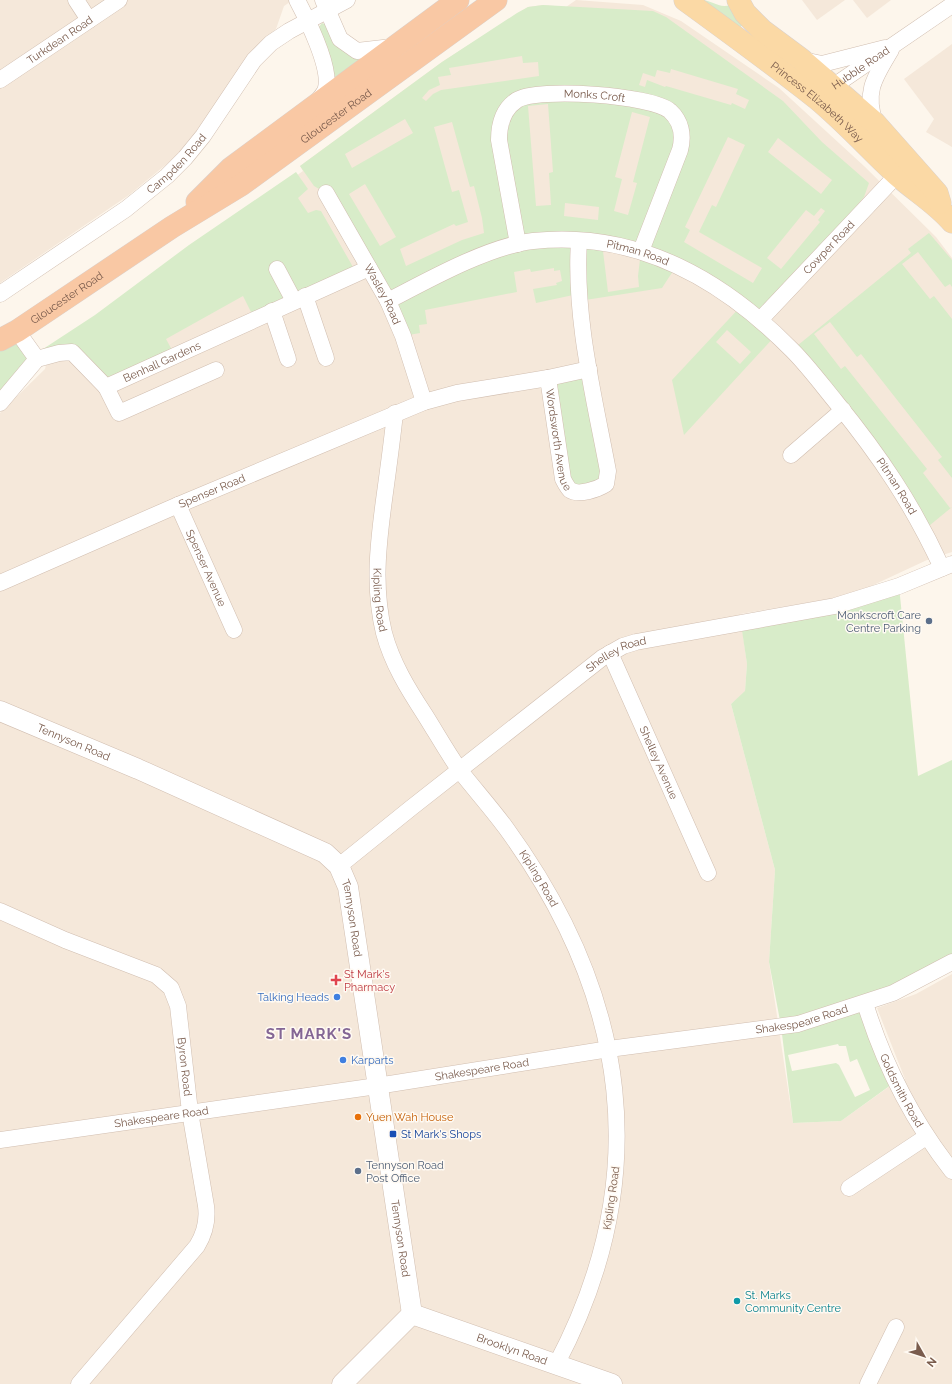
<svg xmlns="http://www.w3.org/2000/svg" width="952" height="1384" viewBox="0 0 952 1384" font-family="Raleway,sans-serif">
<rect width="100%" height="100%" fill="#fdf6ec"/>
<!-- residential -->
<g fill="#f5e8da">
<path d="M0,0H293L284,6L276,29L261,42L197,130L174,158L129,195L0,283Z"/>
<path d="M576,0L643,5L681,21L779,88L864,166L936,237L952,258V552L927,560L852,595L740,614L747,664L745,692L731,704L775,870L769,962L793,1123L841,1121L890,1086L905,1079L877,1008L916,994L952,974V1384H0V413L45,369L50,350L303,171L300,166L442,62L528,7L543,5L566,7Z"/>
<path d="M802,0H845L817,20Z"/>
<path d="M853,0H891L867,18Z"/>
<path d="M952,44V147L926,132L934,119L904,79Z"/>
</g>
<!-- green -->
<g fill="#d8ecc9" fill-rule="evenodd">
<path d="M701,0C713,0 718,9 731,5L744,24L739,28Z"/>
<path d="M543,5L653,11L666,17L783,101L822,142L869,183L864,197L760,320L776,335L684,435L672,380L742,305L677,265L662,288L579,301L578,294L536,303L533,289L557,285L556,283L562,281L560,270L554,271V268L531,272L530,269L514,272L517,292L425,310L427,324L419,325L420,333L403,336L326,193L314,186L300,166L442,62L517,13L528,7ZM522,56L523,63L538,62L539,76L441,90L433,94L426,101L422,98L429,90L440,85L438,77L451,75L449,68ZM671,69L738,89L736,94L749,100L745,109L732,103L731,105L666,86L665,87L647,80L645,87L639,85L643,73L655,77L657,70L670,73ZM548,104L553,172L549,173L551,205L536,206L528,106ZM632,112L650,117L633,182L637,183L628,215L614,211L622,179L615,177ZM405,119L413,133L352,168L345,154ZM452,122L470,187L474,186L482,218L484,233L462,240L406,266L400,249L454,224L456,226L468,222L459,190L452,192L434,127ZM728,137L745,145L716,207L712,205L699,232L762,268L753,283L684,242L690,230L685,227ZM778,138L832,180L821,194L768,152ZM365,184L396,237L380,246L349,194ZM565,203L599,207L598,220L564,216ZM821,208L825,211L818,220L820,222L781,269L767,258L806,210L814,216ZM602,243L641,251L638,276L639,287L608,292ZM727,330L751,352L740,364L716,342Z"/>
<path d="M322,23L327,25L366,59L333,83C333,62 327,46 318,28Z"/>
<path d="M296,172L308,189L298,198L308,213L316,210L321,211L353,267L260,313L251,312L243,296L166,339L172,350L110,380L80,349L40,351L95,315L189,245Z"/>
<path d="M929,233L952,260V287L950,284L945,287L918,252L902,264L930,299L934,296L952,319V478L938,460L942,457L861,354L857,357L830,322L814,334L841,369L845,366L927,469L923,473L950,508L952,507L924,530L792,350L911,253L908,249Z"/>
<path d="M17,331L37,359L0,403V340Z"/>
<path d="M589,369L608,478L571,491L548,378Z"/>
<path d="M899,586L918,776L952,760V962L865,1003L895,1082L841,1121L793,1123L781,1026L769,962L775,870L731,704L745,691L747,664L741,624ZM838,1044L839,1046H846L850,1062L857,1059L870,1090L855,1097L839,1065L836,1063L792,1071L788,1055Z"/>
</g>
<g fill="none" stroke-linecap="round" stroke-linejoin="round">
<!-- minor casing -->
<g stroke="#d1beb0" stroke-width="17">
<g id="minor">
<path d="M76,0L89,20"/>
<path d="M297,0C307,19 331,67 326,88C325,93 319,99 316,103"/>
<path d="M323,0L340,39L357,51L392,47"/>
<path d="M803,60L822,64L885,48"/>
<path id="s1" d="M0,80L119,0"/>
<path id="s2" d="M825,92L952,5"/>
<path d="M875,123C864,91 875,77 891,50"/>
<path id="s3" d="M326,193L388,301L403,336L424,402"/>
<path id="s4" d="M518,244L499,140C499,124 503,109 517,100C538,87 651,95 670,111C681,121 684,135 680,150L641,251"/>
<path d="M277,269L294,301"/>
<path id="s5" d="M0,294L126,209L167,176L185,158L203,136L254,60L271,43L289,31L347,0"/>
<path d="M305,296L326,358"/>
<path id="s6" d="M388,301C428,280 489,246 533,241C636,230 722,279 792,350C808,366 822,385 836,402C880,456 913,505 942,568"/>
<path d="M272,311L288,359"/>
<path id="s7" d="M760,320L897,175"/>
<path d="M17,331L37,359"/>
<path id="s8" d="M37,359L59,353L72,352L106,387L369,268"/>
<path d="M548,378L589,369"/>
<path d="M106,387L119,413L216,370"/>
<path d="M0,403L37,359"/>
<path id="s9" d="M395,413C392,442 388,471 384,500C378,545 373,588 384,633C392,663 408,689 425,715C437,734 448,754 461,772C476,791 492,809 506,828C629,997 655,1178 556,1365"/>
<path d="M791,455L843,410"/>
<path id="s10" d="M178,505L234,630"/>
<path id="s11" d="M0,583L178,505L424,402L457,393L548,378L563,479C565,483 567,487 570,490C579,496 598,489 606,484L608,471C594,396 574,318 579,241"/>
<path id="s12" d="M610,653L708,873"/>
<path id="s13" d="M339,866L411,808L602,658L623,646L636,642L835,606L899,586L952,564"/>
<path id="s14" d="M0,911L65,940L156,975L171,988L178,1006L190,1112L206,1206C208,1221 205,1233 197,1246L79,1384"/>
<path id="s15" d="M865,1003C884,1065 912,1120 952,1171"/>
<path id="s16" d="M0,1140L377,1086L609,1049L798,1024L893,993L952,962"/>
<path d="M849,1188L926,1137"/>
<path d="M868,1384L896,1327"/>
</g>
</g>
<!-- tertiary casing -->
<g stroke="#d1beb0" stroke-width="21">
<g id="tertiary">
<path id="s17" d="M0,711L138,769L325,853L339,866L348,887L412,1314"/>
<path id="s18" d="M412,1314L612,1384"/>
<path d="M342,1384L412,1314"/>
</g>
</g>
<!-- primary casing -->
<g stroke="#dad1cd" stroke-width="23">
<g id="primary">
<path id="s19" d="M685,0C729,32 773,64 816,98C845,122 870,150 897,175C915,191 937,204 952,222"/>
<path d="M738,0L745,13L762,30L801,59L875,123L937,193L940,203"/>
</g>
</g>
<!-- trunk casing -->
<g stroke="#dad1cd" stroke-width="23">
<g id="trunk">
<path d="M197,202L231,168L458,0"/>
<path id="s20" d="M0,340L17,331L172,227L241,185L496,0"/>
</g>
</g>
<!-- minor -->
<use href="#minor" stroke="#fff" stroke-width="16"/>
<!-- tertiary -->
<use href="#tertiary" stroke="#fff" stroke-width="20"/>
<!-- primary -->
<use href="#primary" stroke="#fbd9a5" stroke-width="22"/>
<!-- trunk -->
<use href="#trunk" stroke="#f9c8a4" stroke-width="22"/>
</g>
<!-- markers -->
<g fill="#5c6f8a" stroke="#fffaf3" stroke-width="1.5">
<circle cx="929" cy="621" r="4"/>
<circle cx="358" cy="1171" r="4"/>
</g>
<path fill="#e0444e" stroke="#fffaf3" stroke-width="1.5" d="M334 974h4v4h4v4h-4v4h-4v-4h-4v-4h4z"/>
<g fill="#3f7fe0" stroke="#fffaf3" stroke-width="1.5">
<circle cx="337" cy="997" r="4"/>
<circle cx="343" cy="1060" r="4"/>
</g>
<circle fill="#e8710a" stroke="#fffaf3" stroke-width="1.5" cx="358" cy="1117" r="4"/>
<rect fill="#1a4fb4" stroke="#fffaf3" stroke-width="1.5" x="389" y="1130" width="8" height="8" rx="2"/>
<circle fill="#0f9aa8" stroke="#fffaf3" stroke-width="1.5" cx="737" cy="1301" r="4"/>
<g text-anchor="middle" stroke-width="3" stroke-linejoin="round" paint-order="stroke">
<!-- street labels -->
<g font-size="11" fill="#7a5c4d" stroke="#fffaf3">
<text dy="4" stroke="none"><textPath href="#s1" startOffset="72">Turkdean Road</textPath></text>
<text dy="4" stroke="none"><textPath href="#s2" startOffset="43">Hubble Road</textPath></text>
<text dy="4" stroke="none"><textPath href="#s4" startOffset="230">Monks Croft</textPath></text>
<text dy="4" stroke="none"><textPath href="#s19" startOffset="167">Princess Elizabeth Way</textPath></text>
<text dy="4" stroke="none"><textPath href="#s20" startOffset="404">Gloucester Road</textPath></text>
<text dy="4" stroke="none"><textPath href="#s5" startOffset="220">Campden Road</textPath></text>
<text dy="4" stroke="none"><textPath href="#s7" startOffset="100">Cowper Road</textPath></text>
<text dy="4" stroke="none"><textPath href="#s6" startOffset="264">Pitman Road</textPath></text>
<text dy="4" stroke="none"><textPath href="#s3" startOffset="116">Wasley Road</textPath></text>
<text dy="4" stroke="none"><textPath href="#s20" startOffset="79">Gloucester Road</textPath></text>
<text dy="4" stroke="none"><textPath href="#s8" startOffset="146">Benhall Gardens</textPath></text>
<text dy="4" stroke="none"><textPath href="#s11" startOffset="650">Wordsworth Avenue</textPath></text>
<text dy="4" stroke="none"><textPath href="#s6" startOffset="621">Pitman Road</textPath></text>
<text dy="4" stroke="none"><textPath href="#s11" startOffset="231">Spenser Road</textPath></text>
<text dy="4" stroke="none"><textPath href="#s10" startOffset="69">Spenser Avenue</textPath></text>
<text dy="4" stroke="none"><textPath href="#s9" startOffset="188">Kipling Road</textPath></text>
<text dy="4" stroke="none"><textPath href="#s13" startOffset="350">Shelley Road</textPath></text>
<text dy="4" stroke="none"><textPath href="#s17" startOffset="80">Tennyson Road</textPath></text>
<text dy="4" stroke="none"><textPath href="#s12" startOffset="120">Shelley Avenue</textPath></text>
<text dy="4" stroke="none"><textPath href="#s9" startOffset="513">Kipling Road</textPath></text>
<text dy="4" stroke="none"><textPath href="#s17" startOffset="428">Tennyson Road</textPath></text>
<text dy="4" stroke="none"><textPath href="#s16" startOffset="811">Shakespeare Road</textPath></text>
<text dy="4" stroke="none"><textPath href="#s14" startOffset="269">Byron Road</textPath></text>
<text dy="4" stroke="none"><textPath href="#s16" startOffset="487">Shakespeare Road</textPath></text>
<text dy="4" stroke="none"><textPath href="#s15" startOffset="95">Goldsmith Road</textPath></text>
<text dy="4" stroke="none"><textPath href="#s16" startOffset="163">Shakespeare Road</textPath></text>
<text transform="translate(611 1198) rotate(-82)" y="4">Kipling Road</text>
<text dy="4" stroke="none"><textPath href="#s17" startOffset="752">Tennyson Road</textPath></text>
<text dy="4" stroke="none"><textPath href="#s18" startOffset="106">Brooklyn Road</textPath></text>
</g>
<!-- service labels -->
<g font-size="11" fill="#4e5e75" stroke="#fffaf3" text-anchor="end">
<text x="921" y="619">Monkscroft Care<tspan x="921" dy="13">Centre Parking</tspan></text>
<text x="366" y="1169" text-anchor="start">Tennyson Road<tspan x="366" dy="13">Post Office</tspan></text>
</g>
<!-- health labels -->
<g font-size="11" fill="#be3a42" stroke="#fffaf3" text-anchor="start">
<text x="344" y="978">St Mark's<tspan x="344" dy="13">Pharmacy</tspan></text>
</g>
<!-- shop labels -->
<g font-size="11" fill="#366cbe" stroke="#fffaf3" text-anchor="end">
<text x="329" y="1001">Talking Heads</text>
<text x="351" y="1064" text-anchor="start">Karparts</text>
</g>
<!-- food labels -->
<g font-size="11" fill="#c56008" stroke="#fffaf3" text-anchor="start">
<text x="366" y="1121">Yuen Wah House</text>
</g>
<!-- transit labels -->
<g font-size="11" fill="#164399" stroke="#fffaf3" text-anchor="start">
<text x="401" y="1138">St Mark's Shops</text>
</g>
<!-- culture labels -->
<g font-size="11" fill="#0d838f" stroke="#fffaf3" text-anchor="start">
<text x="745" y="1299">St. Marks<tspan x="745" dy="13">Community Centre</tspan></text>
</g>
<!-- district labels -->
<g font-size="15" font-weight="bold" letter-spacing="1" fill="#846695" stroke="#fffaf3">
<text x="309" y="1039">ST MARK'S</text>
</g>
</g>
<!-- north arrow -->
<g transform="translate(924 1356) rotate(129)" stroke="#fffaf3" stroke-width="3" paint-order="stroke">
<path d="M0-3L7 15L0 10L-7 15Z" fill="#7a5c4d"/>
<text y="-6" font-size="11" font-weight="bold" text-anchor="middle" fill="#7a5c4d">N</text>
</g>
</svg>
